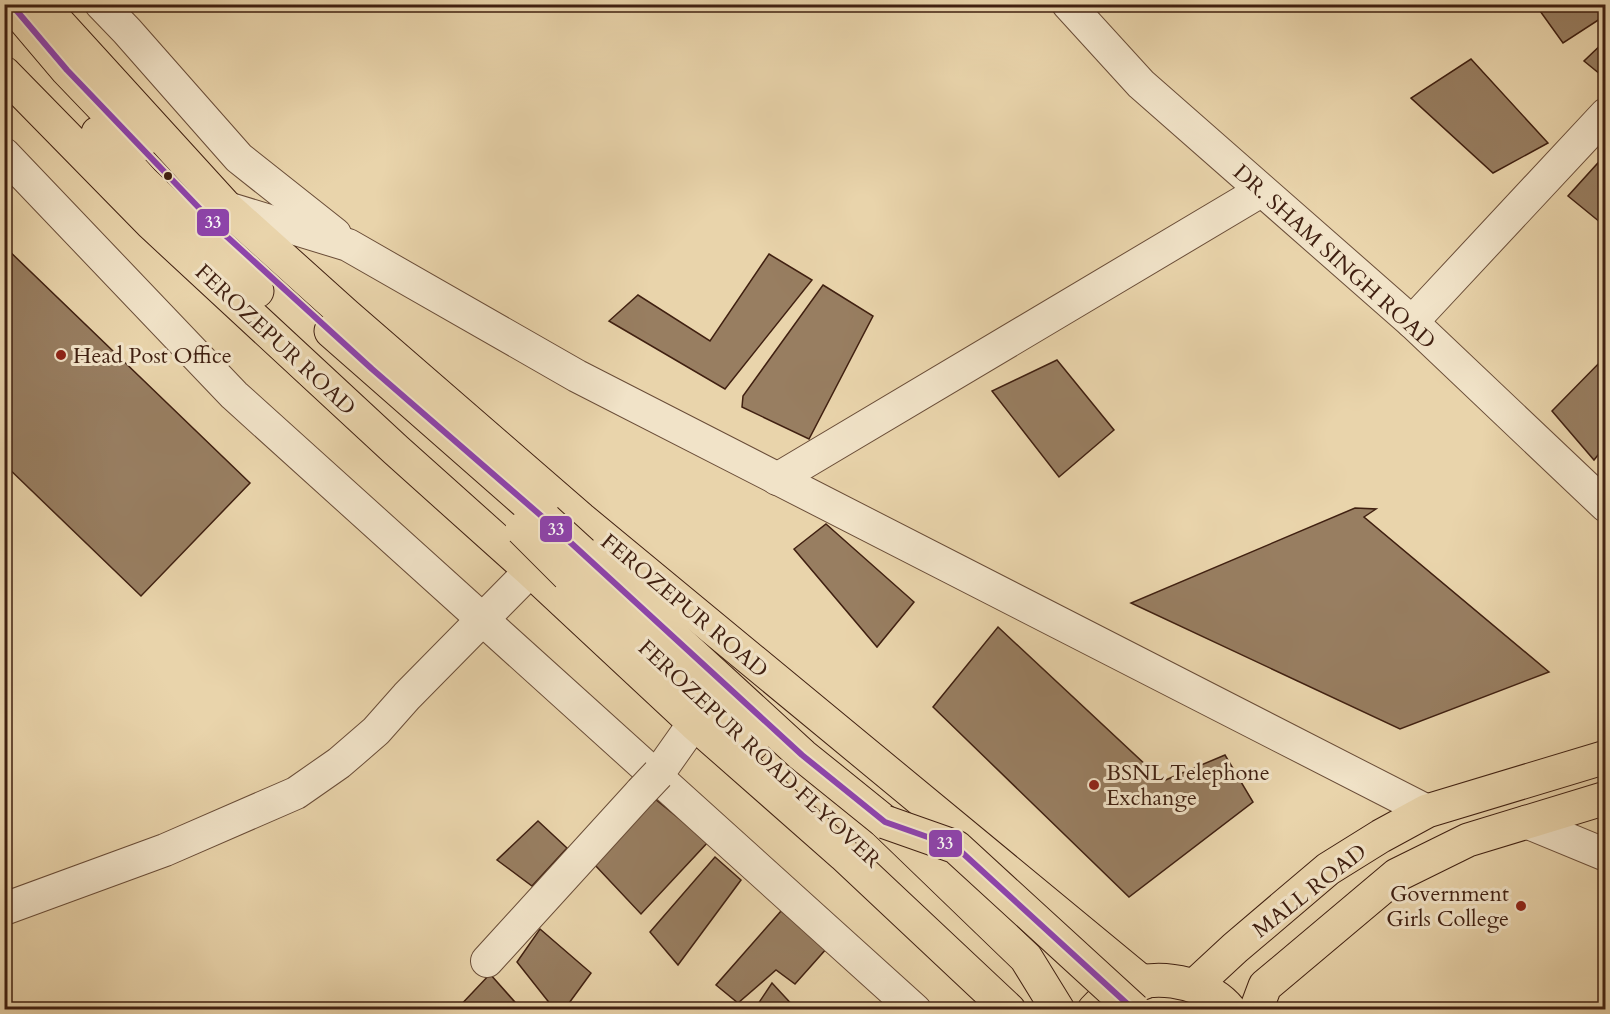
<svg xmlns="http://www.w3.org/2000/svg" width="1610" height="1014" viewBox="0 0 1610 1014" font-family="Cardo,serif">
<rect width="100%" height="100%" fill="#e9d4ab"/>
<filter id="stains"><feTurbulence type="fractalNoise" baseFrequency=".00333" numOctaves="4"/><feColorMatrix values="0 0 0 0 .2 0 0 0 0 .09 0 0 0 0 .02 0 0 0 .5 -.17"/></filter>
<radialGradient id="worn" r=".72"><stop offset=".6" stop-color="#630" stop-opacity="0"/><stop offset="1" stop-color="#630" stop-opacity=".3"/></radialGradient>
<!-- building -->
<g fill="#987e61" stroke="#402011" stroke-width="1.5">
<path d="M1535,4H1606V15L1563,43Z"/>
<path d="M1606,40V79L1584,61Z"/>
<path d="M1471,59L1548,143L1493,173L1411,98Z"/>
<path d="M1606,154V227L1568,196Z"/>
<path d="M4,246L250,483L141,596L4,464Z"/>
<path d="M769,254L812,280L725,389L609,321L638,295L710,341Z"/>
<path d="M823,285L873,316L809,439L742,407L743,396Z"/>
<path d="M1606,356V445L1594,460L1552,411Z"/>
<path d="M1057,360L1114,430L1059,477L992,391Z"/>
<path d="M1355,508L1376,509L1364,517L1549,672L1400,729L1131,603Z"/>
<path d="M826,524L914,602L877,647L794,549Z"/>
<path d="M998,627L1163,781L1225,755L1253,802L1129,897L933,707Z"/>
<path d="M655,799L708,842L641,914L594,864Z"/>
<path d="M538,821L567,848L532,886L497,860Z"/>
<path d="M715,857L741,880L678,965L650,932Z"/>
<path d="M781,911L827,948L795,984L776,970L738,1003L716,985Z"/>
<path d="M540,929L591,973L564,1010H555L517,962Z"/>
<path d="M490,974L522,1010H456Z"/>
<path d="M772,983L797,1010H754Z"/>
</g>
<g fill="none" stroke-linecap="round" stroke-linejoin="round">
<!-- minor casing -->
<g stroke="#6a4d38" stroke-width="34">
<g id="minor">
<path d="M101,4L127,31L239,158L335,234"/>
<path d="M1068,4L1141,84L1412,322L1606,506"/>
<path d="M4,154L234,395L915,1010"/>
<path d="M227,208L348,245L577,376L1427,811"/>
<path d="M1412,322L1606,114"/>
<path d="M777,479L1261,191"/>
<path d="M658,774L694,723"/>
<path d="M1526,822L1606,855"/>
<path d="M4,909L165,850L296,793L339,763L376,731L407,696L549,552"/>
<path d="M487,961L641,792"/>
</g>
</g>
<!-- major casing -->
<g stroke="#402011" stroke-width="35">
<g id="major">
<path d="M11,4L67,70L139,145"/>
<path d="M41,4L227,208L346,315L581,519L1143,983"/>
<path d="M4,73L152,224L396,450L531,571L694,723L844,855L1009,1010"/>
<path d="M98,133L143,182L257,291"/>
<path d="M331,331L546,520"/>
<path d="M582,553L802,755L885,822L1026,958L1058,1010"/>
<path d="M568,575L752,744"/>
<path d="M1194,986L1235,948L1328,869L1381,836L1427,811L1606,757"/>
<path d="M1094,1010C1105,998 1120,987 1136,983C1167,975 1210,985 1230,1010"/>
<path d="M1256,1010L1265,986L1397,875L1468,840L1606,798"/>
</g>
</g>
<!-- minor -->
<use href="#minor" stroke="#f1e3c8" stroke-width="32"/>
<!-- major -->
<use href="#major" stroke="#e9d4ab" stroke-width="33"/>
<!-- minor-bridge casing -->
<g stroke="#6a4d38" stroke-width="34" stroke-linecap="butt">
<path id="minor-bridge" d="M641,792L658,774"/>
</g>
<!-- major-bridge casing -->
<g stroke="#402011" stroke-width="35" stroke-linecap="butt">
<g id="major-bridge">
<path d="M546,520L582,553"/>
<path d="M522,529L568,575"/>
<path d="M885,822L956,847L1134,1010"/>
</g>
</g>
<!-- minor-bridge -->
<use href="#minor-bridge" stroke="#f1e3c8" stroke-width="32"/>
<!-- major-bridge -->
<use href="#major-bridge" stroke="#e9d4ab" stroke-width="33"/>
<!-- bus-1 casing -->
<g stroke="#f1e3c8" stroke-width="10">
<path id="bus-1" d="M11,4L67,70L224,234L372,369L546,520L802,755L885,822L956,847L1134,1010"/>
</g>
<!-- bus-1 -->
<use href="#bus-1" stroke="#8e44ad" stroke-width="6"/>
</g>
<!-- markers -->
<circle fill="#402011" stroke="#f1e3c8" stroke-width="2" cx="168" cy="176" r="5"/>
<g fill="#8f2418" stroke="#f1e3c8" stroke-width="2">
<circle cx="61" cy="355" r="6"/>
<circle cx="1094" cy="785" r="6"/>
<circle cx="1521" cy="906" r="6"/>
</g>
<g text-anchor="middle" stroke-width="6" stroke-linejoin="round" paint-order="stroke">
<!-- street labels -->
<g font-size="22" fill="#402011" stroke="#f1e3c8">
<text transform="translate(1335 256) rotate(42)" y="8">DR. SHAM SINGH ROAD</text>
<text transform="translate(276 339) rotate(43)" y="8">FEROZEPUR ROAD</text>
<text transform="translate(685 605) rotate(40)" y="8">FEROZEPUR ROAD</text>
<text transform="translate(760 753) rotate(43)" y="8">FEROZEPUR ROAD FLYOVER</text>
<text transform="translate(1309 890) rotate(-38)" y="8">MALL ROAD</text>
</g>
<!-- poi labels -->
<g font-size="22" fill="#402011" stroke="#f1e3c8" text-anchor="start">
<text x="73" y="363">Head Post Office</text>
<text x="1106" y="780">BSNL Telephone<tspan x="1106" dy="25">Exchange</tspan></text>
<text x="1509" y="901" text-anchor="end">Government<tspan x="1509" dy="25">Girls College</tspan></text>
</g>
</g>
<g stroke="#f1e3c8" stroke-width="2">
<rect x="196" y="208" width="34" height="29" rx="6" fill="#8e44ad"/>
<rect x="539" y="515" width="34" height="28" rx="6" fill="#8e44ad"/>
<rect x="928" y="829" width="35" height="29" rx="6" fill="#8e44ad"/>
</g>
<g font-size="16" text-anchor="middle" font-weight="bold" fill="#fff">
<text x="213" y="228">33</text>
<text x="556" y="535">33</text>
<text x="945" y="849">33</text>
</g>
<!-- margin -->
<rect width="1610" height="1014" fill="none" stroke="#e9d4ab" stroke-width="24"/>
<rect x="6" y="6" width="1598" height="1002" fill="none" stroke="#402011" stroke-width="3"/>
<rect x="12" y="12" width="1586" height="990" fill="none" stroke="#402011" stroke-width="1.5"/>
<rect width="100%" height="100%" filter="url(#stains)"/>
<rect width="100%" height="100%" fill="url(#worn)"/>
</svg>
